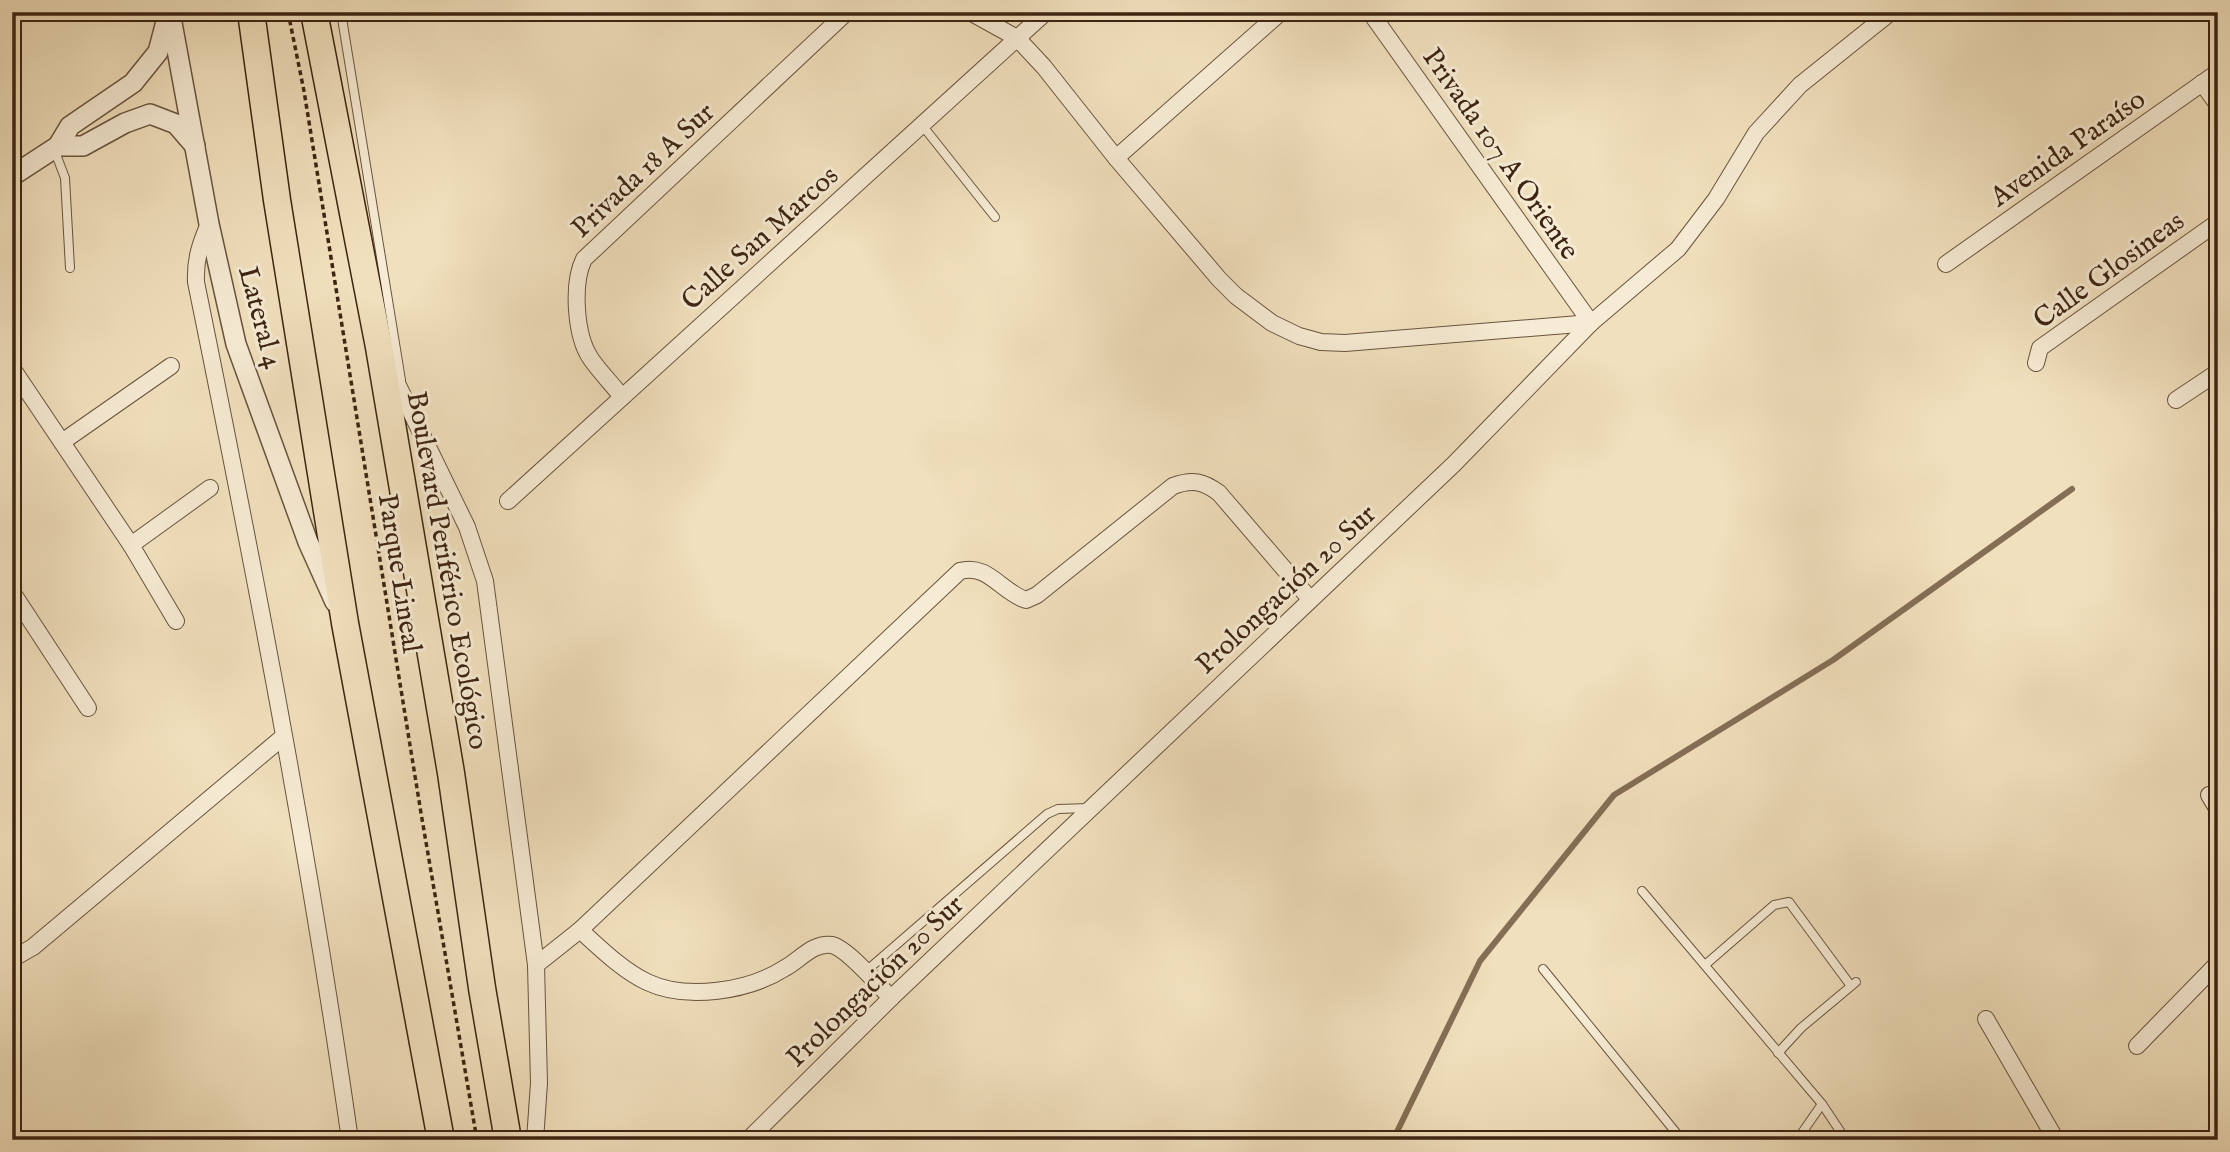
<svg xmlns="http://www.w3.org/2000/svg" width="2230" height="1152" viewBox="0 0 2230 1152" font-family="'IM FELL English',serif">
<rect width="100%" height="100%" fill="#f1e0bd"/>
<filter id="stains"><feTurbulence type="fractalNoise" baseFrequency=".00286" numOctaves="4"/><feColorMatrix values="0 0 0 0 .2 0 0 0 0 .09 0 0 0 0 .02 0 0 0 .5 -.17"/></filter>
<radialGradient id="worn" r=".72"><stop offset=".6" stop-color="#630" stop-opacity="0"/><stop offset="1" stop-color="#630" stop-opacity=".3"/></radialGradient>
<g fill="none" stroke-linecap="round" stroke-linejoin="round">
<!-- stream -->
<path stroke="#846e56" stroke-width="6" d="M1393,1140L1480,961L1614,795L1833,660L2072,489"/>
<!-- service casing -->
<g stroke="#6a533e" stroke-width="10">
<g id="service">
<path d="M341,12L401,380"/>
<path d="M922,125L995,217"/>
<path d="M54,149L65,178L70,268"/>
<path d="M1642,891L1822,1104L1846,1140"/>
<path d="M1705,965L1774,905L1789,902L1851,986"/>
<path d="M1543,969L1682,1140"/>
<path d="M865,972L1047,814L1058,809L1089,808"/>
<path d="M1778,1053L1801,1028L1856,982"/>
<path d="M1797,1140L1822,1104"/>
</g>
</g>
<!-- minor casing -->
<g stroke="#6a533e" stroke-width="18">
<g id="minor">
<path d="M970,12L1017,38L1044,67L1116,158L1219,279L1236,296L1272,323L1299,336L1321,342L1345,343L1591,323"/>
<path d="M1370,12L1591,323"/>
<path d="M2202,83L2218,105"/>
<path d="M1116,158L1281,12"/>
<path d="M209,224C200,244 195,260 196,282C254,567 309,852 350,1140"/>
<path d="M1946,264L2218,72"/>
<path d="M2036,363L2040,348L2218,222"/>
<path d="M12,368L131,545L176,621"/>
<path d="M390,369L467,527L485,581L536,965L539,1083L535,1140"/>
<path d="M622,397C612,384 600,372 591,359C575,336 572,283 584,259L847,12"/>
<path d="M2176,400L2218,372"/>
<path d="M62,442L171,366"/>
<path d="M508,501L1046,12"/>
<path d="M131,545L210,488"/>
<path d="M12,592L88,708"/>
<path d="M2209,795L2218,810"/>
<path d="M580,930C600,948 622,970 647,982C687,1001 749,991 785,968C800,960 813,942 832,945C848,949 878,985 891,998"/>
<path d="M12,959L33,947L283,737"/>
<path d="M536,965L580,930L960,571C988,563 1001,592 1026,600L1037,595L1173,486C1192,479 1203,481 1219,493L1310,599"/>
<path d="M1986,1019L2056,1140"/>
<path d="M2137,1046L2218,963"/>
<path d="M748,1140L891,998L1454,464L1591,323L1678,249L1716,199L1756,133L1800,85L1891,12"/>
</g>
</g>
<!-- tertiary casing -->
<g stroke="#6a533e" stroke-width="22">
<g id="tertiary">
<path d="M170,12L209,224L236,344L308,542L335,602"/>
<path d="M58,146H83L125,123L150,114L176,124L195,146"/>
<path d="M12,176L58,146L70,126L133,83L158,52L168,14"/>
</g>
</g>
<!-- trunk casing -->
<g stroke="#3d2413" stroke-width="29">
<g id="trunk">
<path d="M251,12L277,200L345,623L441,1140"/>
<path d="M314,12L379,347L451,773L482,988L508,1140"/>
</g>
</g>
<!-- path -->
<path stroke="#3d2413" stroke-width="3.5" stroke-dasharray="5 3.5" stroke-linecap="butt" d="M288,12L304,91L421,813L477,1140"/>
<!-- service -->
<use href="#service" stroke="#f6ebd4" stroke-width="8"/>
<!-- minor -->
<use href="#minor" stroke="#f6ebd4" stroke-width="16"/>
<!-- tertiary -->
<use href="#tertiary" stroke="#f6ebd4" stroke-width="19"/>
<!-- trunk -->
<use href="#trunk" stroke="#f1e0bd" stroke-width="26"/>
</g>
<g text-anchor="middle" stroke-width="6" stroke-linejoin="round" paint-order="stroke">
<!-- street labels -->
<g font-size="28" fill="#3d2413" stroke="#f6ebd4">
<text transform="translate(2067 147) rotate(-35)" y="10">Avenida Paraíso</text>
<text transform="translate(1502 153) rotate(55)" y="10">Privada 107 A Oriente</text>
<text transform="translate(642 169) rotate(-43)" y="10">Privada 18 A Sur</text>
<text transform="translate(759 237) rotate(-42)" y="10">Calle San Marcos</text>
<text transform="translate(2108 269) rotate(-36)" y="10">Calle Glosineas</text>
<text transform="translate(262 317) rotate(75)" y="10">Lateral 4</text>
<text transform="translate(449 570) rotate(80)" y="10">Boulevard Periférico Ecológico</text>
<text transform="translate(401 573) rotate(81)" y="10">Parque Lineal</text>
<text transform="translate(1285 588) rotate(-43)" y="10">Prolongación 20 Sur</text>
<text transform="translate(874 980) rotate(-44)" y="10">Prolongación 20 Sur</text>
</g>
</g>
<!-- margin -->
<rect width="2230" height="1152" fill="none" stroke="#f1e0bd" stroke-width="42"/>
<rect x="14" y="14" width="2202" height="1124" fill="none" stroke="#3d2413" stroke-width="3.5"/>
<rect x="21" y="21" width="2188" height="1110" fill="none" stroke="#3d2413" stroke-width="2"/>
<rect width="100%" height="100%" filter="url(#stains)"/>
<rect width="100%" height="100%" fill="url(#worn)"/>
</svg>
